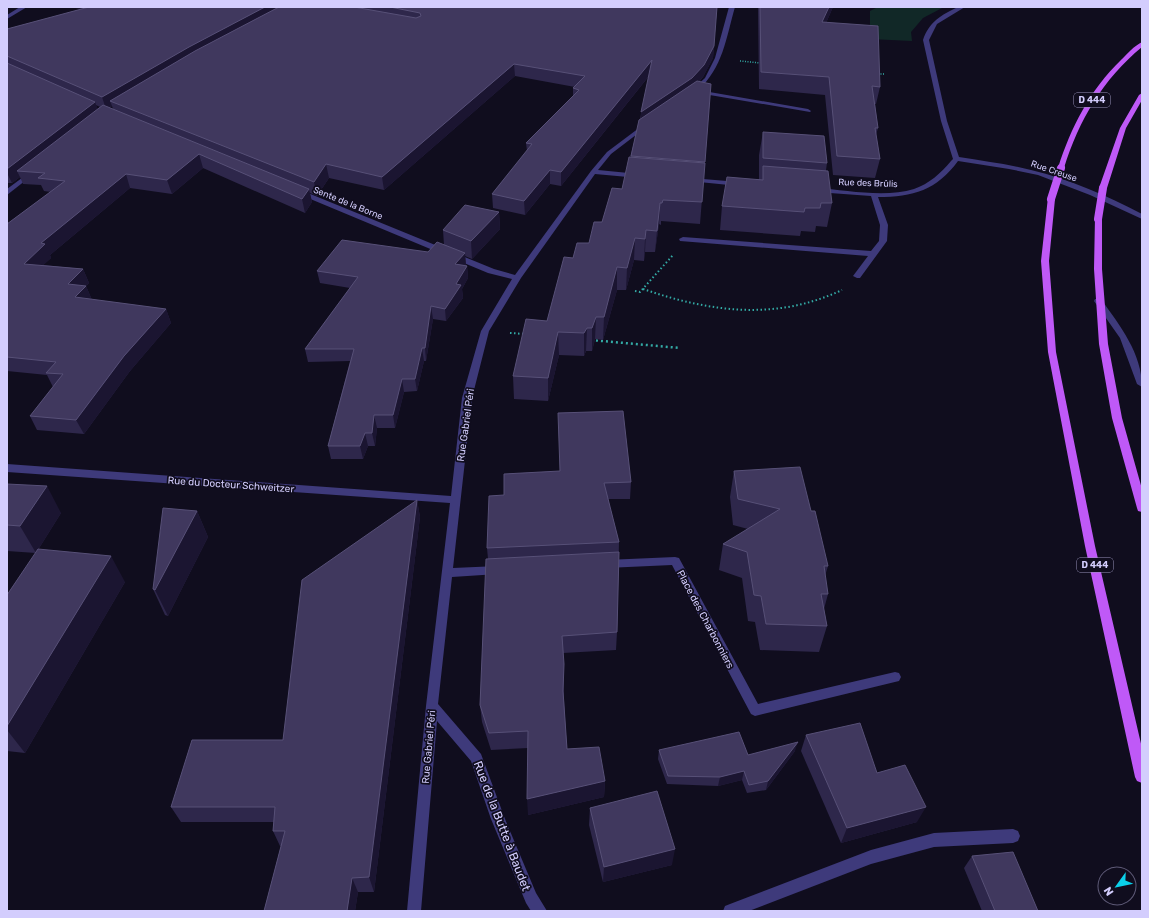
<svg xmlns="http://www.w3.org/2000/svg" width="1149" height="918" viewBox="0 0 1149 918" font-family="Rubik,sans-serif">
<rect width="100%" height="100%" fill="#100d1e"/>
<!-- green -->
<path fill="#112827" d="M878,7H944L923,18L911,32L912,41L870,39V11Z"/>
<g fill="none" stroke-linecap="round" stroke-linejoin="round">
<!-- path-far2 -->
<g stroke="#33aaa5" stroke-width="1.5" stroke-dasharray="1 1.5" stroke-linecap="butt">
<path d="M740,61L761,63"/>
<path d="M878,74H885"/>
</g>
<!-- path-far1 -->
<g stroke="#33aaa5" stroke-width="2" stroke-dasharray="1.5 2.5" stroke-linecap="butt">
<path d="M643,289C710,312 776,321 842,290"/>
<path d="M635,291L640,292L673,255"/>
<path d="M510,333L525,334"/>
</g>
<!-- path -->
<path stroke="#33aaa5" stroke-width="2.5" stroke-dasharray="2 3" stroke-linecap="butt" d="M591,340L680,348"/>
<!-- minor -->
<g fill="#3e3a7b" fill-rule="evenodd">
<path d="M20,7H27L7,19V15Z"/>
<path d="M729,7H735C726,38 723,68 698,90L808,109L811,111L810,112L692,92V90L705,78L715,58Z"/>
<path d="M958,7H965L937,24L929,40L947,121L959,157C983,161 1008,164 1031,170C1070,179 1107,196 1142,214V219L1090,195L1038,175L1009,169L958,161C937,190 913,197 878,197L888,225L887,241L860,278H857L853,276L868,256L680,241L679,239L683,237L871,251L879,241L880,225L871,196L816,192L812,190L816,188C846,190 885,198 914,189C929,184 941,173 951,161L953,159L941,121L923,40C929,22 941,15 958,7Z"/>
<path d="M647,122L650,124L649,125L611,154L598,170L639,174L642,176L639,178L595,174L521,278L489,331L472,398L453,568L498,566L502,567L504,570L502,573L498,574L452,577L438,704L481,754L505,819L536,893L547,911H531L526,903L491,819L471,761L437,721L421,911H407L426,706L450,503L7,472V464L451,496L462,398L481,331L512,279L488,273L296,193L303,191L494,269L515,275L591,171L607,152Z"/>
<path d="M30,172L35,173L7,195V189Z"/>
<path d="M691,178L739,182L743,184L739,186L689,181L688,180Z"/>
<path d="M1095,299H1101C1120,326 1142,353 1142,387L1137,384L1120,338L1094,301Z"/>
<path d="M675,557L679,558L758,704L895,672L899,673L901,677L899,681L755,716L751,714L672,565L606,568L602,567L600,564L602,561L606,560Z"/>
<path d="M1013,829L1018,831L1020,836L1018,841L1013,843L934,847L871,864L749,911H723L725,906L730,904L871,850L934,833Z"/>
</g>
<!-- major -->
<g fill="#bf59f7" fill-rule="evenodd">
<path d="M1142,42V47C1103,79 1079,120 1064,168L1059,169L1058,168C1071,127 1090,90 1121,60C1127,54 1134,46 1142,42Z"/>
<path d="M1142,93V100L1126,128L1107,188L1100,190L1099,188L1120,128L1139,95Z"/>
<path d="M1048,197L1055,199L1049,261L1056,352L1095,546L1142,748V783L1137,781L1135,777L1085,546L1048,352L1041,261Z"/>
<path d="M1095,217H1101L1102,219V269L1108,344L1122,418L1142,489V512L1138,511L1137,508L1112,418L1099,344L1094,269Z"/>
</g>
<!-- major-bridge -->
<g stroke="#bf59f7" stroke-width="8">
<path d="M1051,199L1061,168"/>
<path d="M1098,219L1103,188"/>
</g>
</g>
<!-- wall -->
<g fill="#2e274b" fill-rule="evenodd">
<path d="M67,7H717L713,58L703,77L699,82L711,84L700,224L661,221V225L659,224L655,252H645L644,261L634,260L626,290H617L603,340L595,339L592,351H586L584,356L559,355L548,401L514,399L513,376L547,321L573,258L589,243L622,189L640,119L649,76L561,186L550,184L525,215L493,208L492,194L527,151L526,143L573,96V88L575,87L515,76L384,190L329,178L317,196L310,193L312,202L305,213L203,168L172,194L130,188L50,255L51,258L43,265L83,269L89,283L86,286L92,300L166,309L171,323L130,371L84,434L37,430L30,416L53,387L47,375L7,371V224L51,192L44,191L41,185L23,184L20,177L12,183H7V29L84,9ZM96,105L100,107L97,109ZM112,106L113,109L109,108Z"/>
<path d="M758,7H833L826,23L880,87L876,104H875L878,128L876,135L880,159L875,178L833,175L825,95L759,89Z"/>
<path d="M763,132L827,163L826,170L832,203L827,227L816,226L815,232L801,231L800,236L720,230L722,206L759,179V155Z"/>
<path d="M499,212L500,229L472,259L465,256L466,265L467,266L468,278L462,289L463,298L446,321L433,319L426,361H424L417,391L404,392L395,428H377L375,446H368L363,459H331L328,446L350,361L308,362L305,349L350,288L320,283L317,271L428,252L444,245L443,230Z"/>
<path d="M734,471L811,511L828,566L825,576L828,594L824,609L827,626L819,652L760,650L755,622L748,621L742,578L719,570L723,544L748,529L733,525L730,497Z"/>
<path d="M504,474L631,482L630,499H608L619,542L617,632L616,650L563,653L564,682V700L567,749L605,781L604,797L528,815V748L491,750L482,722L480,705L488,559L487,548L504,495Z"/>
<path d="M7,484L61,513L36,553L7,551Z"/>
<path d="M417,500L420,517L374,892H358L355,911H264L281,846H280L273,831L274,822H181L171,807L283,740Z"/>
<path d="M197,511L208,537L168,616L165,615L153,589Z"/>
<path d="M125,582L25,753L7,751V595Z"/>
<path d="M806,735L877,773L917,822L841,843L801,751Z"/>
<path d="M659,750L748,755L795,751L766,790L747,793L742,780L718,786L667,784L658,759Z"/>
<path d="M590,808L672,865L603,882L589,825Z"/>
<path d="M972,856L1038,911H982L964,868Z"/>
</g>
<!-- shaded-wall -->
<g fill="#1b1531">
<path d="M265,7H288L110,101L112,106L106,109L102,97L189,47Z"/>
<path d="M829,7H833L819,39L822,22Z"/>
<path d="M714,46L713,58L703,77L691,90L640,125L641,112Z"/>
<path d="M652,60V72L561,186V172Z"/>
<path d="M514,64L515,76L384,190L382,177Z"/>
<path d="M95,102L99,114L17,171L20,177L12,183L7,173V169Z"/>
<path d="M199,154L203,168L172,194L167,180Z"/>
<path d="M326,164L329,178L317,196L314,182Z"/>
<path d="M550,170V184L525,215L524,201Z"/>
<path d="M126,174L130,188L50,255L51,258L30,278L24,264L41,243Z"/>
<path d="M309,189L312,202L305,213L302,199Z"/>
<path d="M660,203L659,224L655,252L657,231Z"/>
<path d="M499,212L500,229L472,259L471,241Z"/>
<path d="M646,230L645,252L644,261L645,239Z"/>
<path d="M635,238L634,260L626,290L627,268Z"/>
<path d="M465,253L466,265L455,264Z"/>
<path d="M467,266L468,278L462,289L463,298L446,321L445,309L456,284Z"/>
<path d="M617,267V290L603,340L604,317Z"/>
<path d="M83,269L89,283L86,286L92,300L81,312L68,284Z"/>
<path d="M431,306L433,319L426,361L425,348Z"/>
<path d="M166,309L171,323L130,371L84,434L76,420L124,356Z"/>
<path d="M596,317L595,339L592,351V328Z"/>
<path d="M587,328L586,351L584,356V333Z"/>
<path d="M558,332L559,355L548,401V378Z"/>
<path d="M422,348L424,361L417,391L415,379Z"/>
<path d="M402,379L404,392L395,428L393,415Z"/>
<path d="M374,415L377,428L375,446L372,433Z"/>
<path d="M365,433L368,446L363,459L360,446Z"/>
<path d="M47,486L61,513L36,553L20,526Z"/>
<path d="M417,500L420,517L374,892L369,877Z"/>
<path d="M197,511L208,537L168,616L155,590Z"/>
<path d="M111,556L125,582L25,753L7,730V726Z"/>
<path d="M564,664V682L563,708V691Z"/>
<path d="M798,742L795,751L766,790L768,781Z"/>
<path d="M744,771L742,780L718,786L720,777Z"/>
<path d="M605,781L604,797L528,815L527,799Z"/>
<path d="M926,807L917,822L841,843L847,828Z"/>
<path d="M675,849L672,865L603,882L604,867Z"/>
<path d="M352,878L358,892L355,911H347Z"/>
</g>
<!-- building -->
<g fill="#40385e" stroke="#575077">
<path d="M89,7H265L189,47L102,97L7,56V29Z"/>
<path d="M279,7H354L416,18L421,16L420,13L390,7H717L714,46L704,65L692,78L641,112L652,60L561,172L550,170L524,201L492,194L532,144L526,143L579,90L573,88L585,76L514,64L382,177L326,164L314,182L110,101L195,51Z"/>
<path d="M760,7H829L822,22L878,26L880,87L872,86L878,128H875L880,159L837,156L829,77L761,72Z"/>
<path d="M7,63L95,102L7,169Z"/>
<path d="M697,81L711,84L705,162L631,156L639,120Z"/>
<path d="M103,105L309,189L302,199L199,154L167,180L126,174L41,243L45,244L24,264L83,269L68,284L86,286L75,297L166,309L124,356L76,420L30,416L63,374L46,373L56,362L7,357V224L65,181L38,178L45,173L17,171Z"/>
<path d="M763,132L824,136L827,163L763,158Z"/>
<path d="M629,157L705,163L702,202L663,200L662,203H660L657,231L646,230L645,239L635,238L627,268L617,267L604,317H596L592,328H587L584,333L558,332L548,378L513,376L526,319L547,321L564,257L573,258L577,243H589L594,222H602L612,188L622,189Z"/>
<path d="M763,166L828,171L832,203H821L820,208H805L804,212L722,206L727,177L763,180Z"/>
<path d="M465,205L499,212L471,241L443,230Z"/>
<path d="M342,240L428,252L437,242L465,253L455,264L467,266L456,284L461,285L445,309L431,306L425,348H422L415,379H402L393,415H374L372,433H365L360,446H328L354,349H305L358,277L317,271Z"/>
<path d="M623,411L631,482L604,483L619,542L487,548L489,496L504,495V474L560,471L558,413Z"/>
<path d="M800,467L811,511H815L828,566H824L828,594H821L827,626L766,624L761,596L754,595L747,552L723,544L780,509L738,499L734,471Z"/>
<path d="M7,484L47,486L20,526L7,525Z"/>
<path d="M417,500L369,877L352,878L347,911H264L285,831H273L275,807H171L192,740H283L302,580Z"/>
<path d="M163,508L197,511L155,590L153,589Z"/>
<path d="M38,549L111,556L7,726V595Z"/>
<path d="M619,552L617,632L562,636L564,664L563,691L567,749L599,747L605,781L527,799L528,731L489,733L480,705L486,559Z"/>
<path d="M860,723L877,773L905,765L926,807L847,828L806,735Z"/>
<path d="M739,732L748,755L798,742L768,781L749,785L744,771L720,777L668,776L659,750Z"/>
<path d="M657,791L675,849L604,867L590,808Z"/>
<path d="M1013,852L1038,911H995L972,856Z"/>
</g>
<g text-anchor="middle" stroke-width="3.5" stroke-linejoin="round" paint-order="stroke">
<!-- shield labels -->
<g fill="#100d1e" stroke="#9893ba" stroke-width="1">
<rect x="1074" y="93" width="36" height="14" rx="3"/>
<rect x="1077" y="558" width="36" height="14" rx="3"/>
</g>
<g font-size="9" font-weight="bold" fill="#d3cdfd">
<text x="1092" y="103">D 444</text>
<text x="1095" y="568">D 444</text>
</g>
<!-- far-street labels -->
<g font-size="9" fill="#d3cdfd" stroke="#100d1e">
<text transform="translate(1054 171) rotate(19)" y="3">Rue Creuse</text>
<text transform="translate(868 183) rotate(2)" y="3">Rue des Brûlis</text>
<text transform="translate(348 203) rotate(22)" y="3">Sente de la Borne</text>
</g>
<!-- street labels -->
<g font-size="10" fill="#d3cdfd" stroke="#100d1e">
<text transform="translate(465 425) rotate(-82)" y="4">Rue Gabriel Péri</text>
<text transform="translate(231 484) rotate(4)" y="4">Rue du Docteur Schweitzer</text>
<text transform="translate(706 619) rotate(62)" y="4">Place des Charbonniers</text>
<text transform="translate(428 747) rotate(-85)" y="4">Rue Gabriel Péri</text>
</g>
<!-- near-street labels -->
<g font-size="12" fill="#d3cdfd" stroke="#100d1e">
<text transform="translate(502 826) rotate(69)" y="4">Rue de la Butte à Baudet</text>
</g>
</g>
<!-- border -->
<rect width="1149" height="918" fill="none" stroke="#d3cdfd" stroke-width="16"/>
<!-- north arrow -->
<g transform="translate(1117 886) rotate(237)"><circle r="19" fill="#100d1e" stroke="#5e5a77"/>
<path d="M0-3L7 15L0 10L-7 15Z" fill="#0bd0ea"/>
<text y="-6" font-size="11" font-weight="bold" text-anchor="middle" fill="#d3cdfd">N</text>
</g>
</svg>
